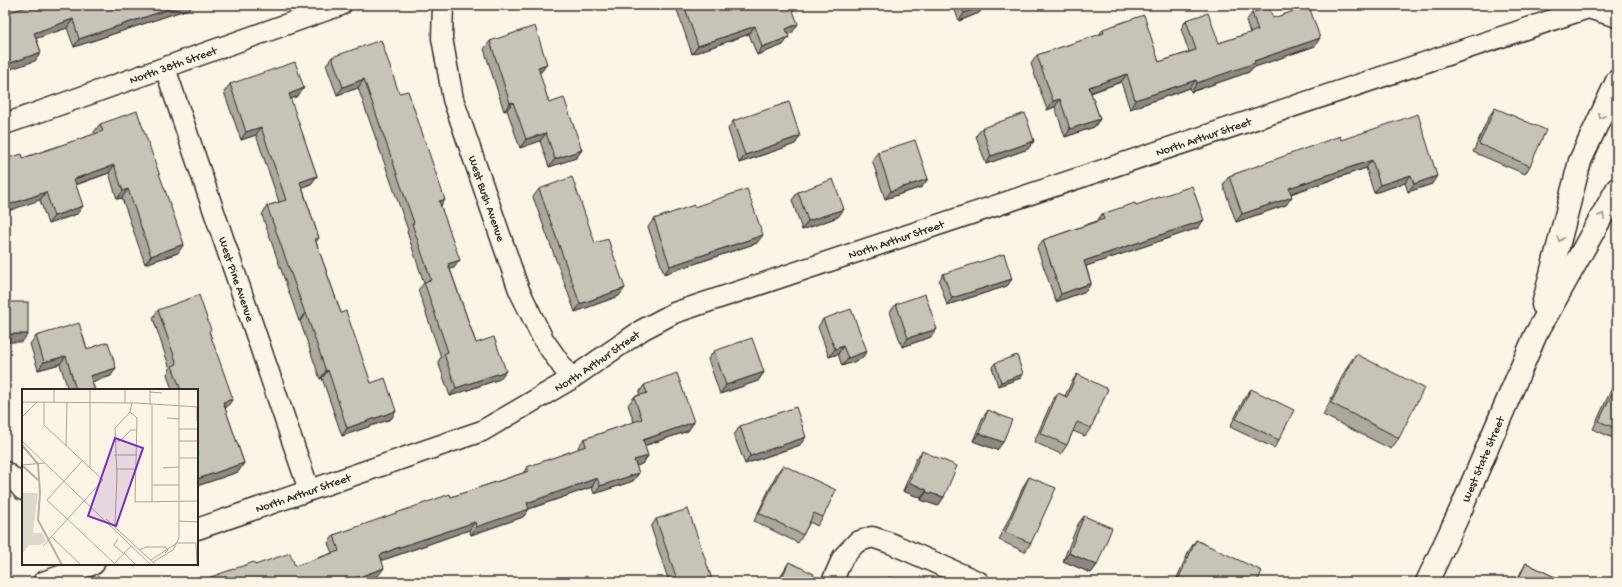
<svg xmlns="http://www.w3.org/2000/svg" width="1622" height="587" viewBox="0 0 1622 587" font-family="'Gochi Hand',sans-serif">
<rect width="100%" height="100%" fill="#fcf5e5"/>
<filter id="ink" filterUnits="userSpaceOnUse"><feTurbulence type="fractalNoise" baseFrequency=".025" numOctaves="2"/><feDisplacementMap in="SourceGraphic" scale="8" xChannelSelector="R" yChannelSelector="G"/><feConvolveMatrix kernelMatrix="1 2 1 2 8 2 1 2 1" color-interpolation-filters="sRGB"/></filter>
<g filter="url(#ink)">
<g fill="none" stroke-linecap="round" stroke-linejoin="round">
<!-- street casing -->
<g stroke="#2b2b2b" stroke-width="23">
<g id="street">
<path id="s1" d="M443,5L442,38L453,99L519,290L543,339L571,379"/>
<path id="s2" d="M165,68L309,490"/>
<path id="s3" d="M5,124L341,5"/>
<path d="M5,472L13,478L23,490"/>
<path id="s4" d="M197,529L482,431L571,379L642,330L674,313L1588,8L1617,17"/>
<path d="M43,582L94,564"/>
<path d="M832,582L843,557L857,542L872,537L890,543L979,582"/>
</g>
</g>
<!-- primary casing -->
<g stroke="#2b2b2b" stroke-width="25">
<g id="primary">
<path d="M1543,305L1580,161L1617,81"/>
<path id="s5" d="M1427,582L1462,507L1535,336L1617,189"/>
</g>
</g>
<!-- street -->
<use href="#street" stroke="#fcf5e5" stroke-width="20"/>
<!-- primary -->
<use href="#primary" stroke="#fcf5e5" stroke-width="22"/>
</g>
<!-- wall -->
<g fill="#aca89d" stroke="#2b2b2b">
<path d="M32,5H193L191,8L74,47L67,28L36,38L41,52L35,61Z"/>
<path d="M680,5H746L748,9L792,33L788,34L783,45L757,55L749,34L692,54L677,10Z"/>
<path d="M953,5H985L979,13L959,21Z"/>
<path d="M1252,13L1273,18L1315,46L1252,68L1249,72L1191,92L1190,88L1130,109L1121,82L1091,93L1100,119L1094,127L1065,137L1055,107L1047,110L1031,64L1037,55L1099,35L1103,29L1159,62L1189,52L1181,29L1186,20L1219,43L1250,33L1246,21Z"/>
<path d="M490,41L547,64L541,72L539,73L549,103L582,150L576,158L549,167L540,141L520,148L507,110L504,111L484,49Z"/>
<path d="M332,57L399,93L441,205L454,268L450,269L476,343L500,379L450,396L438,362L441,357L418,290L424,283L407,232L408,230L358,88L337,95L326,65Z"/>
<path d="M230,84L298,96L290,99L317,176L311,184L302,187L319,238L316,242L341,313L371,383L396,411L391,419L342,436L322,378L320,379L300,321H299L262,215L267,206L279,202L256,135L241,140L224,92Z"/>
<path d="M1495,108L1530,166L1525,174L1473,152L1489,116Z"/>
<path d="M733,121L800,136L795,144L739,163L728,129Z"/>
<path d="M100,124L178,253L145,264L122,198L117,199L109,173L76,185L77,214L48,224L40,200L23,158L95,134L94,132Z"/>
<path d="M982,128L1034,141L1028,149L986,164L976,136Z"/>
<path d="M1341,140L1432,184L1408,192L1405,183L1374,193L1366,168L1291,194L1286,205L1236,222L1223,185L1229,176Z"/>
<path d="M878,152L922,187L885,199L872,160Z"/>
<path d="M539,189L595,243L619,296L575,312L533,197Z"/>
<path d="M798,192L844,209L838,217L802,230L792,200Z"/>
<path d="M1136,205L1198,228L1086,266L1091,283L1086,291L1056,302L1037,248L1043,240L1097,221L1102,214Z"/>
<path d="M694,207L757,243L664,274L648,227L654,219Z"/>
<path d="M943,274L1012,279L1007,286L947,305L939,281Z"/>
<path d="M896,304L931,337L902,347L890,312Z"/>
<path d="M158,310L210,333L227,407L225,408L244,463L238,472L197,486V390H172L167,374L170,369L153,318Z"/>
<path d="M823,319L867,351L861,359L842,366L838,354L829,357L818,327Z"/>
<path d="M36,336L87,349L111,376L92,382L95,390H68L60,364L38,370L30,344Z"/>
<path d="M714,351L764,372L758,381L720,394L708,359Z"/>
<path d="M1356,354L1399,438L1391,449L1323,415L1348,365Z"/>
<path d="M995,363L1023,374L1021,378L998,386L992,367Z"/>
<path d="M1077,374L1091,428L1085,436L1073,431L1067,445L1061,454L1034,442L1052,401L1058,393L1065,396L1071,383Z"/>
<path d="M1617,382V440L1593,429L1611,390Z"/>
<path d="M644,385L694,422L688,431L644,446L648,456L642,464L636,466L639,473L633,481L594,494L592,487L529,509L523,517L471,535L469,530L389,558L381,560L378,576L362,582H196L255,565L295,566L332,553L328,543L334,535L451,497L523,473L527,467L579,449L578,447L584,439L634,422L628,405L634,397L639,395V393Z"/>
<path d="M1251,389L1279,440L1274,448L1230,427L1245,397Z"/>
<path d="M988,410L1003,442L997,450L973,441L982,419Z"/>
<path d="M740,426L800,445L745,464L734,435Z"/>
<path d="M922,451L944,497L938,506L921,500V498L903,491L916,459Z"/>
<path d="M783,465L823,517L817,526L810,522L803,535L798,543L754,521L777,473Z"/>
<path d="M1029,477L1031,543L1025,552L999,540L1024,485Z"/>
<path d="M1084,516L1097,565L1091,573L1063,561L1078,524Z"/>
<path d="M656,519L713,582H669L651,527Z"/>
<path d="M1196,540L1257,582H1175L1190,549Z"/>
<path d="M789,562L810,582H778L784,570Z"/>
<path d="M1526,563L1565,582H1516L1521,572Z"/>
</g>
<!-- shaded-wall -->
<g fill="#8c8880" stroke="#2b2b2b">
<path d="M181,5H193L191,8L74,47L79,39Z"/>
<path d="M985,5L979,13L959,21L964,13Z"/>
<path d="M73,19L67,28L29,41L34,33Z"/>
<path d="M798,24L792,33L780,37L786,29Z"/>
<path d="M755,26L749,34L692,54L698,46Z"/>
<path d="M789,37L783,45L757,55L762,47Z"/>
<path d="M1320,38L1315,46L1252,68L1249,72L1191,92L1197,83L1254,61Z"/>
<path d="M41,52L35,61L5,71V65Z"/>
<path d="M547,64L541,72L532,75L538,67Z"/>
<path d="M1127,74L1121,82L1083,95L1089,87Z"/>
<path d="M364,79L358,88L337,95L343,87Z"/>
<path d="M1196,80L1190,88L1130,109L1135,100Z"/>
<path d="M304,88L298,96L283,102L289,94Z"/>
<path d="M1060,99L1055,107L1047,110L1053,101Z"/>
<path d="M513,102L507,110L504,111L510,103Z"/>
<path d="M1100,119L1094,127L1065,137L1070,129Z"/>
<path d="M261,127L256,135L241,140L246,132Z"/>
<path d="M546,133L540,141L520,148L526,139Z"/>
<path d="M800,136L795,144L739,163L745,155Z"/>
<path d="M1034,141L1028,149L986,164L991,156Z"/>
<path d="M582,150L576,158L549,167L555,159Z"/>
<path d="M1372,160L1366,168L1283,196L1289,188Z"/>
<path d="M114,165L109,173L68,187L74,179Z"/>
<path d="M1411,175L1405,183L1374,193L1380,185Z"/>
<path d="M317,176L311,184L294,190L300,182Z"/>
<path d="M1437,176L1432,184L1408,192L1414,184Z"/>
<path d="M928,179L922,187L885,199L891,191Z"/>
<path d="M128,189L122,198L117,199L123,191Z"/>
<path d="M46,192L40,200L5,212V206Z"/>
<path d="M1292,197L1286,205L1236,222L1242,214Z"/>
<path d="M445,200L439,208V201Z"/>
<path d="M83,206L77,214L48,224L54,216Z"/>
<path d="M844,209L838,217L802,230L808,221Z"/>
<path d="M1204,220L1198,228L1078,269L1084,261Z"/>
<path d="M763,235L757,243L664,274L670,266Z"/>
<path d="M184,244L178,253L145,264L151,256Z"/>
<path d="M460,260L454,268L442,272L448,264Z"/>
<path d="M1012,279L1007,286L947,305L952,298Z"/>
<path d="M1091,283L1086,291L1056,302L1061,294Z"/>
<path d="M625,288L619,296L575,312L580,304Z"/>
<path d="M305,313H306L300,321H299Z"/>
<path d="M937,329L931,337L902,347L908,338Z"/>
<path d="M5,334H28L22,342H5Z"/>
<path d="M843,346L838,354L829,357L835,349Z"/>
<path d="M867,351L861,359L842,366L848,358Z"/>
<path d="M66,356L60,364L38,370L44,362Z"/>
<path d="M116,368L111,376L85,384L90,376Z"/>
<path d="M328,370L322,378L320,379L326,371Z"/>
<path d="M506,371L500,379L450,396L456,388Z"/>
<path d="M764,372L758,381L720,394L726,385Z"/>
<path d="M1023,374L1021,378L998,386L1001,382Z"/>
<path d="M233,399L227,407L217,410L223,402Z"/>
<path d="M396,411L391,419L342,436L347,428Z"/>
<path d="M694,422L688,431L637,448L643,440Z"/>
<path d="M979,433L1003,442L997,450L973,441Z"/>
<path d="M806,437L800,445L745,464L750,456Z"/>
<path d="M648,456L642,464L629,469L634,460Z"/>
<path d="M244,463L238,472L197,486V479Z"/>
<path d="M639,473L633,481L594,494L600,486Z"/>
<path d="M597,478L592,487L529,509L523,517L471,535L476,527L527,503Z"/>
<path d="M909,482L927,490L921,498L903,491Z"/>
<path d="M926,492L944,497L938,506L921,500Z"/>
<path d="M475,522L469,530L389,558L374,563L380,555L394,549Z"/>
<path d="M9,551L5,556V552Z"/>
<path d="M1069,553L1097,565L1091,573L1063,561Z"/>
<path d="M384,568L378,576L362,582H345Z"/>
</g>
<!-- building -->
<g fill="#c8c3b7" stroke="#2b2b2b">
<path d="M32,5H181L79,39L73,19L34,33L41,52L5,65V14Z"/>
<path d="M684,5H746L748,9L760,5H791L798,24L786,29L789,37L762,47L755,26L698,46Z"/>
<path d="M961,5H985L964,13Z"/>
<path d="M1309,6L1320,38L1254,61L1255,63L1197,83L1196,80L1135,100L1127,74L1089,87L1100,119L1070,129L1060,99L1053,101L1037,55L1104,33L1103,29L1144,15L1159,62L1196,50L1186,20L1208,13L1219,43L1258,30L1252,13L1269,7L1273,18Z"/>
<path d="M535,26L547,64L538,67L549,103L564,98L582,150L555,159L546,133L526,139L513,102L510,103L490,41Z"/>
<path d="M381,40L399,93L408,91L445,200L439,201L460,260L448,264L476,343L494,337L506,371L456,388L444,354L448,352L424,282L431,280L412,224L414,223L364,79L343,87L332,57Z"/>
<path d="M295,62L304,88L289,94L317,176L300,182L319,238L315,239L341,313L346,311L371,383L385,378L396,411L347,428L328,370L326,371L306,313H305L267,206L286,200L261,127L246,132L230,84Z"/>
<path d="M789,102L800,136L745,155L733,121Z"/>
<path d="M1495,108L1546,130L1530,166L1479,144Z"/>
<path d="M137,111L184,244L151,256L128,189L123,191L114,165L74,179L83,206L54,216L46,192L5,206V159L22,154L23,158L103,131L100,124Z"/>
<path d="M1025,113L1034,141L991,156L982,128Z"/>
<path d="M1418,114L1437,176L1414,184L1411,175L1380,185L1372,160L1289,188L1292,197L1242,214L1229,176L1340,136L1341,140Z"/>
<path d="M915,140L928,179L891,191L878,152Z"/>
<path d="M572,177L595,243L608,239L625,288L580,304L539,189Z"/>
<path d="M833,179L844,209L808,221L798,192Z"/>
<path d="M1192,186L1204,220L1084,261L1091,283L1061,294L1043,240L1104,219L1102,214L1135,203L1136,205Z"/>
<path d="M747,189L763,235L670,266L654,219L694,205V207Z"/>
<path d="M1004,254L1012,279L952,298L943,274Z"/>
<path d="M925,294L937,329L908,338L896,304Z"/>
<path d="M199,295L211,330L209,331L233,399L223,402L244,463L197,479V442H198L197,437V390H181L172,366L177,364L158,310Z"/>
<rect x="5" y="302" width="23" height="32"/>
<path d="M851,309L867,351L848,358L843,346L835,349L823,319Z"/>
<path d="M79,323L87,349L108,342L116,368L90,376L95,390H76L66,356L44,362L36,336Z"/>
<path d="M752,338L764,372L726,385L714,351Z"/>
<path d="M1356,354L1424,388L1399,438L1331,403Z"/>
<path d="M1017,355L1023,374L1001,382L995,363Z"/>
<path d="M677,373L694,422L643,440L648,456L634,460L639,473L600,486L597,478L527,503L529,509L476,527L475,522L394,549L380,555L384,568L345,582H196L254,562L255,565L290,553L295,566L339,551L334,535L450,494L451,497L529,471L527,467L586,446L584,439L642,419L634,397L647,393L644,385Z"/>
<path d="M1077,374L1108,389L1091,428L1077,422L1067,445L1040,433L1058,393L1067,397Z"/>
<path d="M1617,383V429L1599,421Z"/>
<path d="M1251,389L1294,410L1279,440L1236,419Z"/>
<path d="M796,407L806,437L750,456L740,426Z"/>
<path d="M988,410L1012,420L1003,442L979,433Z"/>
<path d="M922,451L957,466L944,497L926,492L927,490L909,482Z"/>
<path d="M783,465L836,490L823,517L814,513L803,535L759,513Z"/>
<path d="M1029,477L1056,488L1031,543L1005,532Z"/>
<path d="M688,509L713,582H678L656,519Z"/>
<path d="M1084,516L1112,528L1097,565L1069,553Z"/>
<path d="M5,540L9,551L5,552Z"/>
<path d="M1196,540L1262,571L1257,582H1177Z"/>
<path d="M789,562L814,574L810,582H780Z"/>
<path d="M1526,563L1565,582H1517Z"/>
<path d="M889,577L900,582H886Z"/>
</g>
<!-- one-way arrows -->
<defs><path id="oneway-chevron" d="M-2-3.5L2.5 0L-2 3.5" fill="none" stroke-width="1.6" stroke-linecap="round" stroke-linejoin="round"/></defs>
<g stroke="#949088">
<use href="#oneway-chevron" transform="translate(1601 116) rotate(115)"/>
<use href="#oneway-chevron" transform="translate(1602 216) rotate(-61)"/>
<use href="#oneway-chevron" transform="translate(1560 239) rotate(104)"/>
</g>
</g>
<g text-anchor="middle" stroke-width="3" stroke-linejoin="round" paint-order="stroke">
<!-- street labels -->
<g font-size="12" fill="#2b2b2b" stroke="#fcf5e5">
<text dy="4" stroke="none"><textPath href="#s3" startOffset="178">North 38th Street</textPath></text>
<text dy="4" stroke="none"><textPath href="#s4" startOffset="1085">North Arthur Street</textPath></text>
<text dy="4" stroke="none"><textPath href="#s1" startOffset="200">West Bush Avenue</textPath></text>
<text dy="4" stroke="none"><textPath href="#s4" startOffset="761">North Arthur Street</textPath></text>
<text dy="4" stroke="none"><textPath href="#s2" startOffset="223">West Pine Avenue</textPath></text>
<text dy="4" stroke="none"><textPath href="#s4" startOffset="436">North Arthur Street</textPath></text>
<text dy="4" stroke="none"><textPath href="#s5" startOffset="135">West State Street</textPath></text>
<text dy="4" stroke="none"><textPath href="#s4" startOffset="112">North Arthur Street</textPath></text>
</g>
</g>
<!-- overview -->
<g transform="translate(22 389)">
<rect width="176" height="176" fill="#fcf5e5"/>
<path d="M0,104H16L11,144H20L24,152L18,156H7L0,165Z" fill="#ded8ca"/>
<path fill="none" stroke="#b4b0a5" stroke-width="2" d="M0,56L16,75L18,104L16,131L40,176M1,77L16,91"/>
<path fill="none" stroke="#a8a49b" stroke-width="1" d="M68,0V79M128,3L140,4M0,13L115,14L176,18M32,13V0M103,14V0M128,16V0M108,23L115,29L113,113L176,112M0,28L15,13M145,29L157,30M175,32V18M157,40H176M0,52L129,176M93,52H98L109,41H115M157,52H176M44,57L45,13M92,66H115M157,69H176M60,72L25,111L92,174M0,76L23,74M141,79L157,78M94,80H114M130,96H157M130,113V16M84,130L134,176M157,132L176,133M93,137L95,86L93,39L108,23L110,14M30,148L59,176M96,150L92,156L101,164M155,154H174L175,176M21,157L81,91L22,36V13M118,161L124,158H143L146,161L143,164M102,164L114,176M129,171L155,154M131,173L151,161L157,149V0M91,176L109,157"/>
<path fill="#7b2cbf" fill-opacity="0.15" stroke="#7b2cbf" stroke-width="2" d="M93,49L121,59L94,137L66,127Z"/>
<rect width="176" height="176" fill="none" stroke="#2b2b2b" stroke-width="2"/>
</g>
<!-- margin -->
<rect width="1622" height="587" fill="none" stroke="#fcf5e5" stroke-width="20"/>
<rect x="10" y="10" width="1602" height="567" fill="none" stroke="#2b2b2b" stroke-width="1.5" filter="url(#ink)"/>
</svg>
